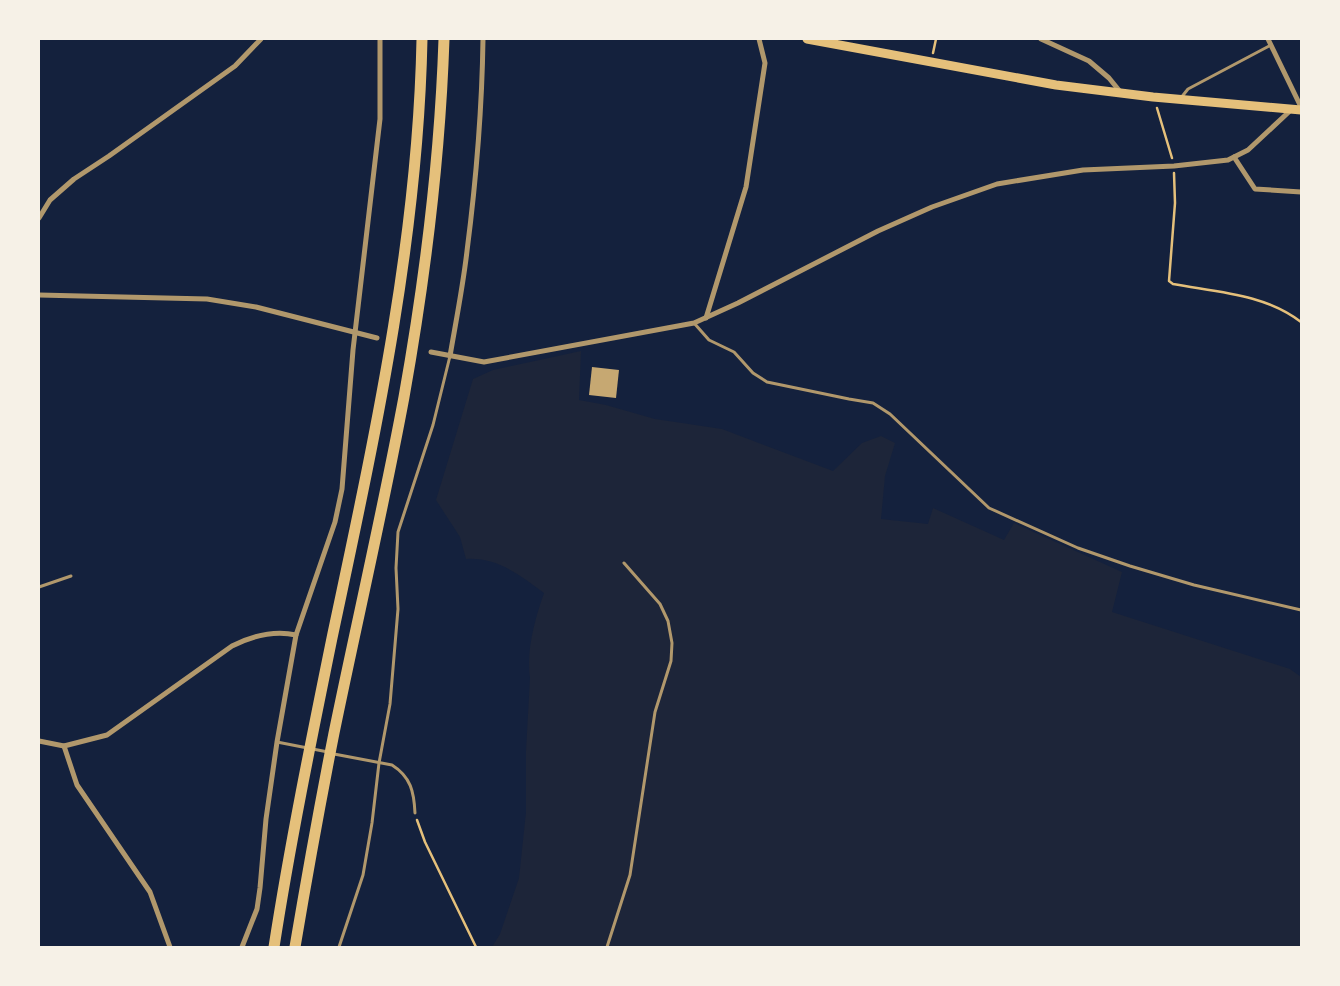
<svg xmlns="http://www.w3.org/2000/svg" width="1340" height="986" viewBox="0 0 1340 986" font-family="'Source Sans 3',sans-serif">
<rect width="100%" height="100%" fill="#14213d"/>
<!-- green -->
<path fill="#1d2539" d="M581,351L579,400L606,405L655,419L722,429L833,471L862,443L881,436L895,443L885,476L881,519L928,524L933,508L1004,540L1014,523L1122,572L1112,612L1290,669L1301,677V947H492L500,934L519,878L526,812V751L530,678C526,650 535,619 544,593C520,575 497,557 466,559L460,537L436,500L473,379L493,370Z"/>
<!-- building -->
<path fill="#c6a872" d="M592,367L619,370L616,398L589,395Z"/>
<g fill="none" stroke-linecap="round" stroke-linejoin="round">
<!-- path -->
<g stroke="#e5c07b" stroke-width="2.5">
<path d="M933,53L936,39"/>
<path d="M1157,108L1172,158"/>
<path d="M1174,173L1175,203L1169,281L1173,284C1217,292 1265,294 1301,322"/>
<path d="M417,820L425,842L476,947"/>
</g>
<!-- service -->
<g stroke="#b1986c" stroke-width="3">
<path d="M1180,99L1188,89L1271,45"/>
<path d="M694,323L709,340L734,352L753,373L767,382L849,399L873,403L890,414L989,508L1078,548L1130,566L1194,585L1301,610"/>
<path d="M39,587L71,576"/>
<path d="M277,742L328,752"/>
<path d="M334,754L392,765C411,777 414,792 415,813"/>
<path d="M339,947L363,875L372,823L379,763L390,704L398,609L396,568L398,532L433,425L450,356"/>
<path d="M607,947L630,875L655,712L671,661L672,643L668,621L660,604L624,563"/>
</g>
<!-- minor -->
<g stroke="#b1986c" stroke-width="5">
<path d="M1041,39L1089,61L1109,78L1122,94"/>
<path d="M1268,39L1301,107"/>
<path d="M1234,157L1255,189L1301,192"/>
<path d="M39,218L50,200L74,179L109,156L235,66L261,39"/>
<path d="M39,295L207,299L256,307L377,338"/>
<path d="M706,318L746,187L765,63L759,39"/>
<path d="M431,352L484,362L694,323L738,303L878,231L932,207L997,184L1083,170L1174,166L1228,160L1248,150L1292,109"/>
<path d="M450,356C456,321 463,286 467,251C476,181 482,110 483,39"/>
<path d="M39,741L64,746L107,735L232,646C252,636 273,630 296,635"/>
<path d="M64,746L77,785L150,892L170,947"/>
<path d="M242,947L257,909L260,888L266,819L277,742L296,635L335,522L342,489L353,350L380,119V39"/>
</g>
<!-- secondary -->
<path stroke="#e5c07b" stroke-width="9" d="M807,39L1056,85L1153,97L1301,110"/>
<!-- motorway -->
<g stroke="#e5c07b" stroke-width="11">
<path d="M274,947C290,844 311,741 332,638C374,440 418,242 422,39"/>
<path d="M295,947C307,876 320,804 334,733C357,621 383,510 404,397C425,279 440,159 444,39"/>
</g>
</g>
<!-- border -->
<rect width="1340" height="986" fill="none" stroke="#f6f1e7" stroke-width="80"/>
</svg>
